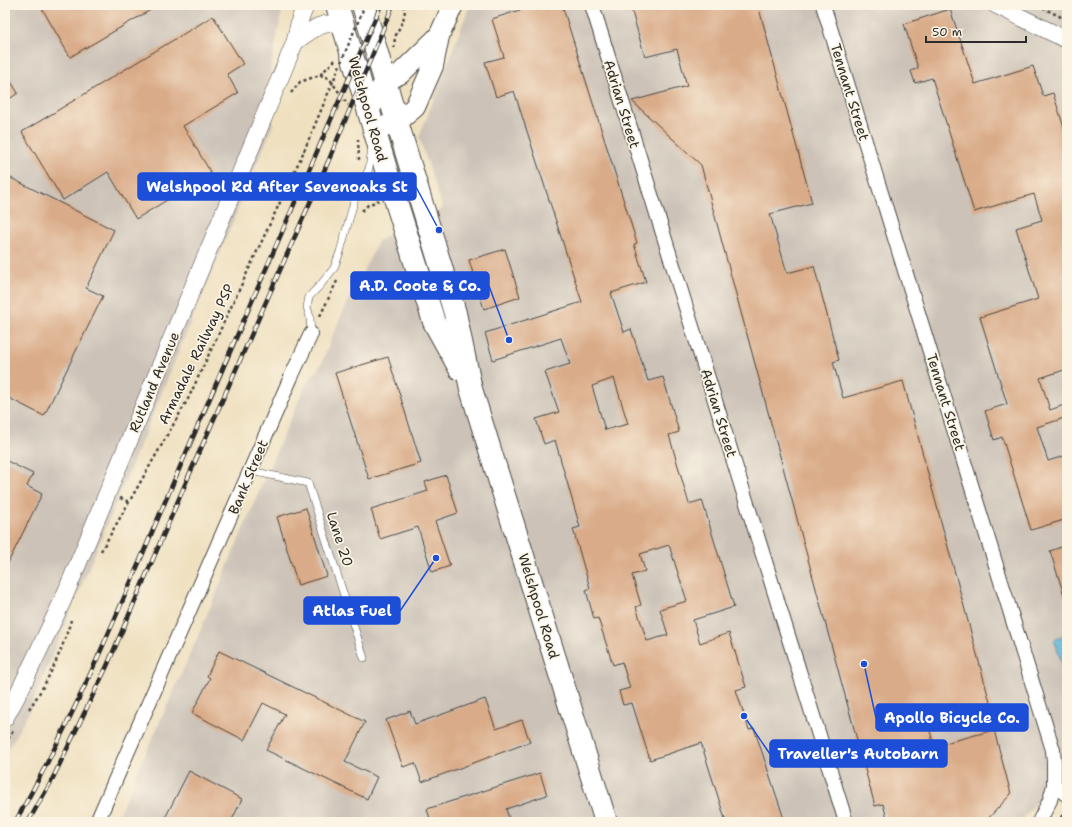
<svg xmlns="http://www.w3.org/2000/svg" width="1072" height="827" viewBox="0 0 1072 827" font-family="'Shantell Sans',sans-serif">
<rect width="100%" height="100%" fill="#fcf5e5"/>
<filter id="ink" filterUnits="userSpaceOnUse"><feTurbulence type="fractalNoise" baseFrequency=".025" numOctaves="2"/><feDisplacementMap in="SourceGraphic" scale="8" xChannelSelector="R" yChannelSelector="G"/><feConvolveMatrix kernelMatrix="1 2 1 2 8 2 1 2 1" color-interpolation-filters="sRGB"/></filter>
<filter id="wash" filterUnits="userSpaceOnUse"><feTurbulence type="fractalNoise" baseFrequency=".012" numOctaves="4" result="noise"/><feDisplacementMap in="SourceGraphic" scale="16" xChannelSelector="R" yChannelSelector="G"/><feGaussianBlur stdDeviation="0.9" result="paint"/><feColorMatrix in="noise" values="0 0 0 0 0 0 0 0 0 0 0 0 0 0 0 0 0 1.4 0 .05"/><feComposite in="paint" operator="in"/></filter>
<g filter="url(#wash)">
<rect width="100%" height="100%" fill="#efe0c0"/>
<!-- industrial -->
<g fill="#ccc2b8">
<path d="M5,5H283L266,94L273,125L28,714L5,754Z"/>
<path d="M470,5H1067V762L1021,822H115L195,643L274,456L307,382L321,364L340,318L379,240L443,209L419,137Z"/>
</g>
<!-- water -->
<path fill="#60b6dd" stroke="#467084" d="M1067,634V678L1054,640Z"/>
<g id="blocks">
<!-- building -->
<g fill="#d9ab88" fill-rule="evenodd">
<path d="M40,5H159L70,57Z"/>
<path d="M519,5H562L637,243L634,244L646,282L611,293L624,332L631,329L648,381L663,377L679,432L669,435L689,504L702,500L734,607L693,620L700,643L729,633L746,687L736,690L749,730L754,728L785,822H726L701,743L650,760L632,703L623,705L619,691L630,688L622,662L613,665L598,618L594,619L586,590L590,588L573,529L580,527L555,440L544,444L536,419L559,412L545,372L570,364L561,338L493,360L485,333L582,302L514,91L496,97L485,62L504,57L492,19L520,10ZM614,378L628,424L605,430L592,386ZM669,545L687,601L660,609L668,635L647,641L636,607L641,605L632,575L645,571L640,554Z"/>
<path d="M630,5H758L812,203L770,214L787,273L814,266L839,360L833,362L843,398L903,381L992,710L929,727L934,746L994,730L1011,794L985,822H888L883,804L875,806L701,165L632,101L687,86L677,49L645,57Z"/>
<path d="M950,9L975,84L1033,66L1043,96L1053,93L1067,137V369L1040,378L1050,410L1067,404V417L1037,427L1048,461L1067,455V519L1031,530L1002,437L994,440L985,411L1007,404L980,317L1038,299L1016,228L1042,220L1034,194L974,212L932,78L915,83L911,71L918,68L904,24Z"/>
<path d="M213,16L243,64L227,74L238,93L183,126L211,173L136,219L108,172L63,200L22,132Z"/>
<path d="M5,72L18,93L5,102Z"/>
<path d="M5,175L114,230L86,288L103,296L44,416L5,396Z"/>
<path d="M505,249L520,297L484,309L469,260Z"/>
<path d="M388,357L421,463L369,479L335,373Z"/>
<path d="M5,460L33,474L27,486L42,494L5,569Z"/>
<path d="M446,475L458,513L435,521L450,566L432,572L418,527L380,539L371,509L428,491L425,482Z"/>
<path d="M306,508L327,576L298,585L277,517Z"/>
<path d="M1067,545V598H1065L1050,551Z"/>
<path d="M219,651L365,722L345,762L377,777L367,799L266,750L285,714L263,703L244,740L192,713L210,678L207,676Z"/>
<path d="M485,699L496,729L522,720L530,742L422,782L415,763L403,767L386,720L410,711L415,724Z"/>
<path d="M189,771L242,799L231,822H163Z"/>
<path d="M540,773L547,795L506,809L510,822H431L427,809Z"/>
</g>
</g>
</g>
<g filter="url(#ink)">
<use href="#blocks" fill-opacity="0" stroke="#484641" stroke-width="1"/>
<g fill="none" stroke-linecap="round" stroke-linejoin="round">
<!-- service casing -->
<g stroke="#484641" stroke-width="8">
<g id="service">
<path d="M311,334L310,317L307,307L309,297L322,283L334,268L340,252L355,198L369,169L372,147"/>
<path d="M251,471L308,483L364,658"/>
</g>
</g>
<!-- minor casing -->
<g stroke="#484641" stroke-width="16">
<g id="minor">
<path d="M592,5L846,822"/>
<path d="M823,5L1053,750L1054,761V785L1067,795"/>
<path d="M97,822L291,377L311,334"/>
<path d="M1039,822L1050,800L1054,785"/>
</g>
</g>
<!-- tertiary casing -->
<g stroke="#484641" stroke-width="18">
<g id="tertiary">
<path d="M996,5L1067,40"/>
<path d="M295,42C310,31 323,19 343,25"/>
<path d="M5,718L18,694L62,602L295,42L300,19L306,5"/>
</g>
</g>
<!-- secondary casing -->
<g stroke="#484641" stroke-width="22">
<g id="secondary">
<path d="M369,111L385,81L400,74L439,36"/>
<path d="M375,130L397,122L415,107L433,66L439,36L453,5"/>
</g>
</g>
<!-- primary casing -->
<g stroke="#484641" stroke-width="24">
<g id="primary">
<path d="M337,5L388,176L434,322L460,369"/>
<path d="M363,5L397,122L455,313L471,389L606,822"/>
</g>
</g>
<!-- path -->
<g stroke="#484641" stroke-width="2.5" stroke-dasharray="3 3" stroke-linecap="butt">
<path d="M1037,5L1067,20"/>
<path d="M394,48C395,44 394,39 396,35C400,25 407,17 404,5"/>
<path d="M320,75L329,78L348,105"/>
<path d="M291,93L300,82L320,75L335,60"/>
<path d="M358,139L359,159L360,162"/>
<path d="M362,211L368,205L379,200"/>
<path d="M320,316L337,281"/>
<path d="M120,498L129,502"/>
<path d="M101,551L188,399L304,151"/>
<path d="M29,709C48,682 62,651 71,620"/>
<path d="M5,744L13,731"/>
<path d="M1057,822L1067,810"/>
</g>
<!-- service -->
<use href="#service" stroke="#fff" stroke-width="7"/>
<!-- minor -->
<use href="#minor" stroke="#fff" stroke-width="14"/>
<!-- tertiary -->
<use href="#tertiary" stroke="#fff" stroke-width="17"/>
<!-- secondary -->
<use href="#secondary" stroke="#fff" stroke-width="20"/>
<!-- primary -->
<use href="#primary" stroke="#fff" stroke-width="22"/>
<!-- rail casing -->
<g stroke="#2b2b2b" stroke-width="4.5">
<g id="rail">
<path d="M15,822C80,709 128,587 180,467C246,313 314,159 381,5"/>
<path d="M28,822L51,782L107,666L190,473L328,162L393,5"/>
</g>
</g>
<!-- rail -->
<use href="#rail" stroke="#fcf5e5" stroke-width="3" stroke-dasharray="9" stroke-linecap="butt"/>
<!-- path-bridge -->
<path stroke="#484641" stroke-width="2.5" stroke-dasharray="3 3" stroke-linecap="butt" d="M304,151L365,5"/>
</g>
</g>
<g text-anchor="middle" stroke-width="3.5" stroke-linejoin="round" paint-order="stroke">
<!-- street labels -->
<g font-size="14" fill="#2b2b2b" stroke="#fcf5e5">
<text transform="translate(850 92) rotate(73)" y="5">Tennant Street</text>
<text transform="translate(622 104) rotate(73)" y="5">Adrian Street</text>
<text transform="translate(368 109) rotate(74)" y="5">Welshpool Road</text>
<text transform="translate(196 354) rotate(-64)" y="5">Armadale Railway PSP</text>
<text transform="translate(154 382) rotate(-67)" y="5">Rutland Avenue</text>
<text transform="translate(946 402) rotate(73)" y="5">Tennant Street</text>
<text transform="translate(719 413) rotate(73)" y="5">Adrian Street</text>
<text transform="translate(248 477) rotate(-67)" y="5">Bank Street</text>
<text transform="translate(340 539) rotate(72)" y="5">Lane 20</text>
<text transform="translate(539 606) rotate(73)" y="5">Welshpool Road</text>
</g>
</g>
<!-- callouts -->
<path fill="none" stroke="#1d4ed8" stroke-width="1.5" d="M439 230L416 187M509 340L489 286M436 558L400 611M864 664L876 718M744 716L770 754"/>
<g fill="#1d4ed8" stroke="#fcf5e5" stroke-width="1.5">
<circle cx="439" cy="230" r="4"/>
<circle cx="509" cy="340" r="4"/>
<circle cx="436" cy="558" r="4"/>
<circle cx="864" cy="664" r="4"/>
<circle cx="744" cy="716" r="4"/>
</g>
<g fill="#1d4ed8" stroke="#1d4ed8" stroke-width="1.5">
<rect x="138" y="173" width="278" height="27" rx="4"/>
<rect x="351" y="272" width="138" height="27" rx="4"/>
<rect x="304" y="597" width="96" height="27" rx="4"/>
<rect x="876" y="704" width="152" height="27" rx="4"/>
<rect x="770" y="740" width="177" height="27" rx="4"/>
</g>
<g font-size="15" text-anchor="middle" font-weight="bold" fill="#fff">
<text x="277" y="192">Welshpool Rd After Sevenoaks St</text>
<text x="420" y="291">A.D. Coote &amp; Co.</text>
<text x="352" y="616">Atlas Fuel</text>
<text x="952" y="723">Apollo Bicycle Co.</text>
<text x="858" y="759">Traveller's Autobarn</text>
</g>
<!-- margin -->
<rect width="1072" height="827" fill="none" stroke="#fcf5e5" stroke-width="20"/>
<!-- scale -->
<path d="M926 36v6h100v-6" fill="none" stroke="#2b2b2b" stroke-width="2"/>
<text x="932" y="36" font-size="12" fill="#2b2b2b" stroke="#fcf5e5" stroke-width="3" paint-order="stroke">50 m</text>
</svg>
